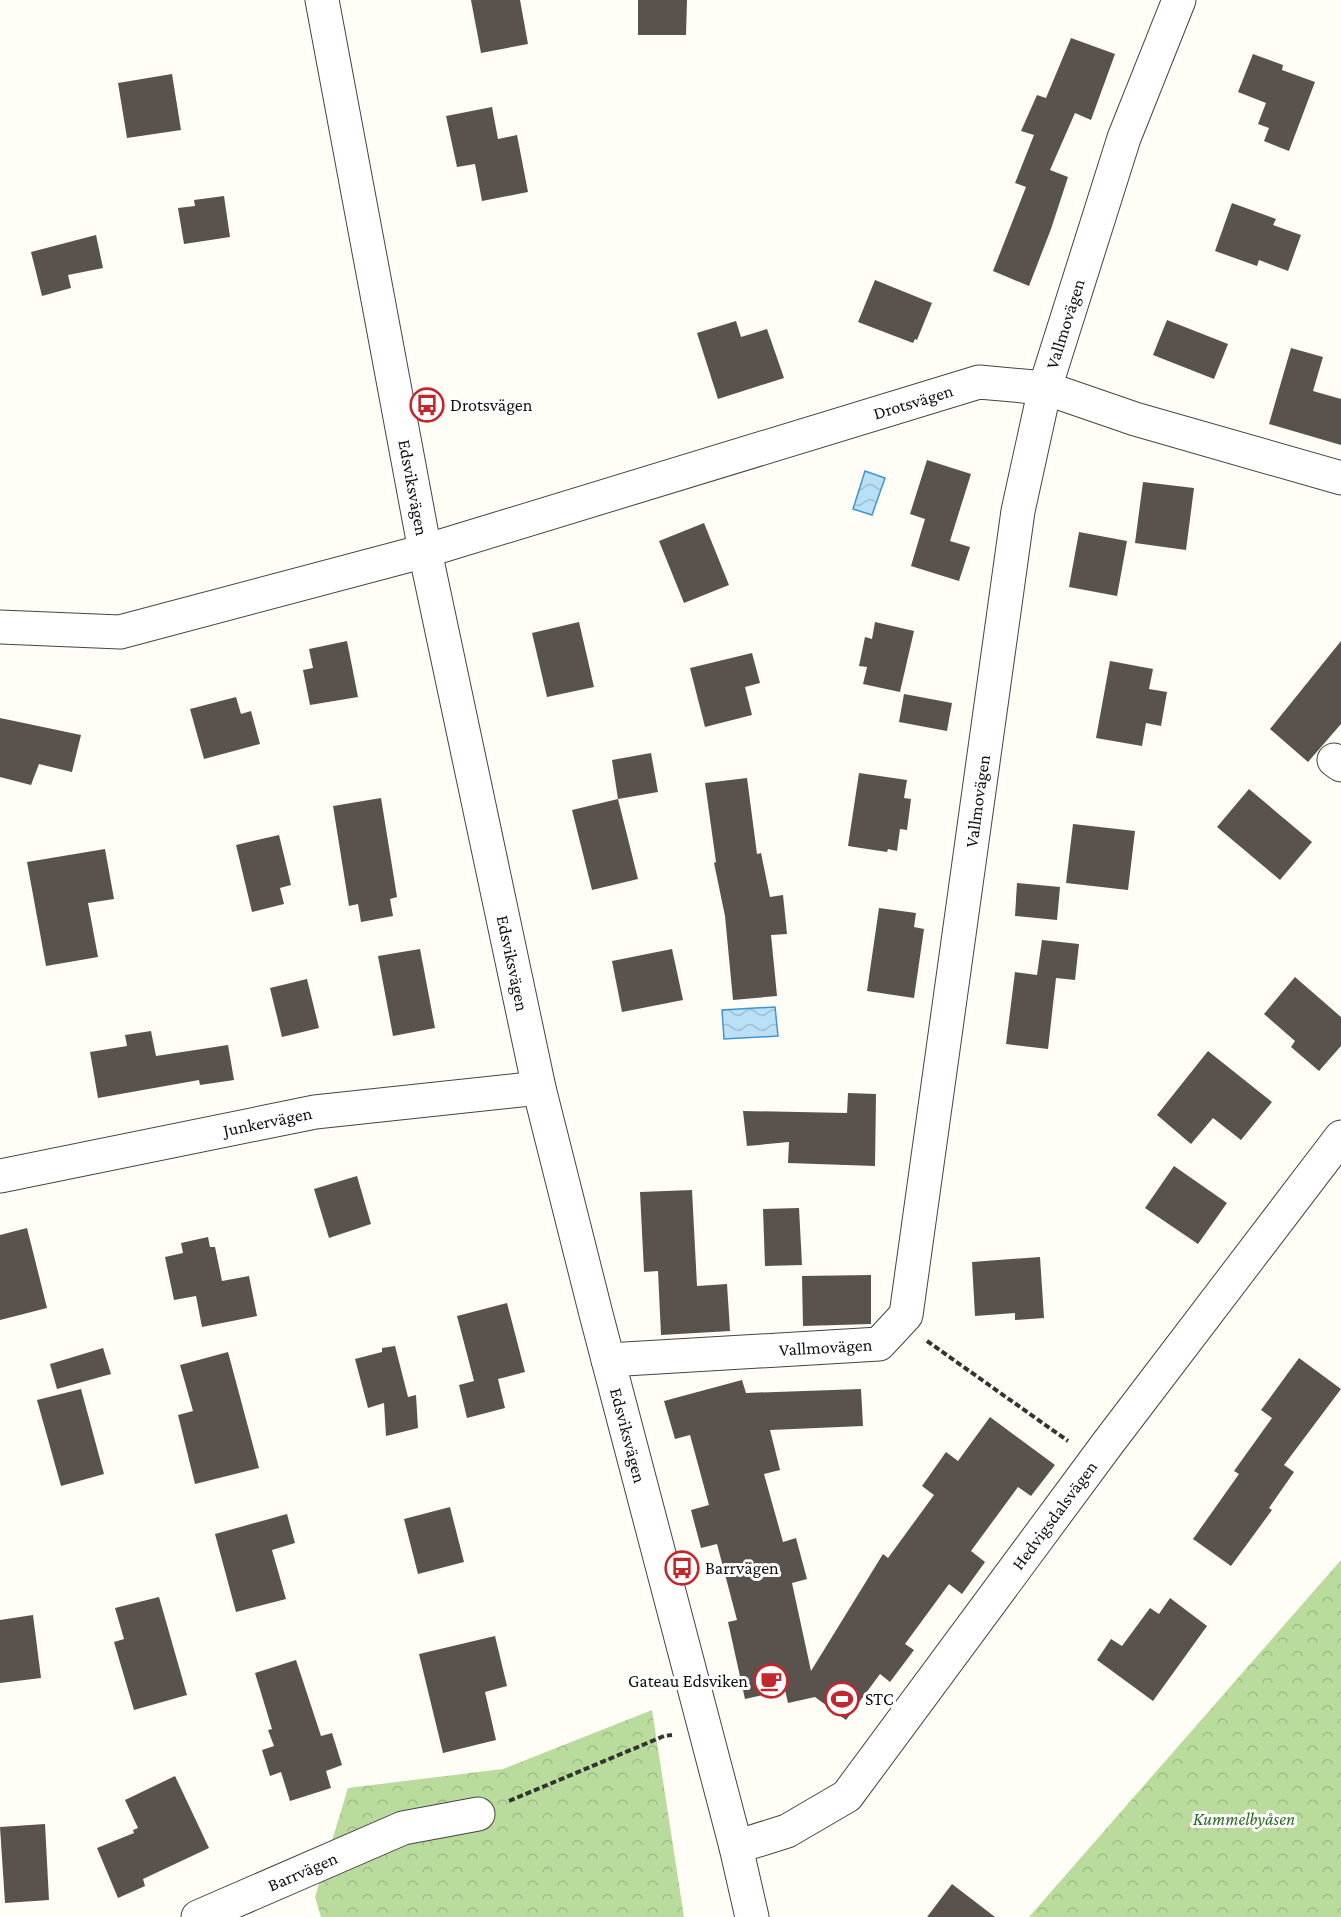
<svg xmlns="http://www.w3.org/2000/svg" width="1341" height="1917" viewBox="0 0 1341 1917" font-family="'Crimson Pro',serif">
<defs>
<pattern id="forest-crowns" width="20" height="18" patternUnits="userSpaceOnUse" patternTransform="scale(1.5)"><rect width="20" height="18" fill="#b9dc9c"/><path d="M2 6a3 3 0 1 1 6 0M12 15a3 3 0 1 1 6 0" fill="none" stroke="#9ebc85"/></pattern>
<pattern id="water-waves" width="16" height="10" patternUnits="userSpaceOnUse" patternTransform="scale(1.5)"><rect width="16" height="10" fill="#b9e0f7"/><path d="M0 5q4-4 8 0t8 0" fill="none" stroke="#9ebfd3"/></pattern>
</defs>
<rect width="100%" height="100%" fill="#fffdf5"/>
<!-- forest -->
<g fill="url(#forest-crowns)">
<path d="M1341,1560V1917H1029Z"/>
<path d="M652,1710L684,1917H321L315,1897L348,1788L503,1769Z"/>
</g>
<!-- water -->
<g fill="url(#water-waves)" stroke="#3f96cf" stroke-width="1.5">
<path d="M865,471L885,478L872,515L853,509Z"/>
<path d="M775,1007L778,1036L724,1039L722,1010Z"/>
</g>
<!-- building -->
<g fill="#5a524d">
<path d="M471,0H520L528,44L481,53Z"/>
<path d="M638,0H687L686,35H638Z"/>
<path d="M1071,38L1115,54L1091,120L1075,113L1050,170L1068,177L1051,229L1029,286L993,271L1026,187L1015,183L1034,135L1021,131L1037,95L1046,98Z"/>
<path d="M1253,54L1283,65L1282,70L1315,82L1289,151L1264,141L1269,128L1258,124L1266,103L1238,92Z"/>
<path d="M172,74L181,130L127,138L118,83Z"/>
<path d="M492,107L498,139L517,135L528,192L482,201L475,164L457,167L446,116Z"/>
<path d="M224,196L230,237L184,244L178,208L195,206L194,200Z"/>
<path d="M1232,203L1276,219L1273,225L1301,235L1288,271L1259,260L1257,266L1215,251Z"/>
<path d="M96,235L103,268L68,275L71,288L42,296L31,252Z"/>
<path d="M875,280L932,303L917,340L915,339L913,343L858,322Z"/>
<path d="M1167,320L1228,344L1214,379L1153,355Z"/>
<path d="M736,321L741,337L767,329L784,378L718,399L697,333Z"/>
<path d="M1291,348L1323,357L1313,391L1341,399V445L1269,424Z"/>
<path d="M927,460L971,474L950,541L970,547L959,581L911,566L925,519L910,514Z"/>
<path d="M1143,482L1194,488L1186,550L1135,543Z"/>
<path d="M704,523L729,585L684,603L659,541Z"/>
<path d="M1079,532L1127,541L1117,596L1069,587Z"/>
<path d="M579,622L594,687L547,697L532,633Z"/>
<path d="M875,622L914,631L900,692L863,684L867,667L859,666L865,637L872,639Z"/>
<path d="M347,641L358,697L310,705L303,670L313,668L309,649Z"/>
<path d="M1341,641V724L1308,762L1270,729Z"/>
<path d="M752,653L760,683L745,687L752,715L705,727L690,668Z"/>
<path d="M1110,661L1153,669L1149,689L1167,692L1161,726L1146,723L1142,746L1096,738Z"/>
<path d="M904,694L952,703L947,731L899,722Z"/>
<path d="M236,697L241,714L251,711L260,744L204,759L190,709Z"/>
<path d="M0,718L81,735L72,772L39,764L31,785L0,777Z"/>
<path d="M651,753L658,792L618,799L612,760Z"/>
<path d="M859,773L907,780L904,798L911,799L907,830L900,829L897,851L888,849L887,852L848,846Z"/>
<path d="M747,778L757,854L761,853L770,897L783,895L787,934L771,935L777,996L733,1000L725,916L714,863L716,862L705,783Z"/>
<path d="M1249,789L1312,842L1280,880L1217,827Z"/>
<path d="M381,798L397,897L390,899L393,916L361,922L358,904L349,906L333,806Z"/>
<path d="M618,799L638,879L592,890L572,810Z"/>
<path d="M1073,824L1135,831L1128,890L1066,883Z"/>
<path d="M279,835L291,885L280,888L284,904L252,912L236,845Z"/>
<path d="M105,849L114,899L88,903L98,957L46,966L27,862Z"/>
<path d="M1017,883L1060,887L1057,920L1015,916Z"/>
<path d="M879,908L916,913L914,927L924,929L914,998L867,991Z"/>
<path d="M1042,940L1079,944L1075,980L1056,978L1048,1049L1006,1044L1015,972L1037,975Z"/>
<path d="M420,949L435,1028L393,1036L378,956Z"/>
<path d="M672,949L683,1000L622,1012L612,961Z"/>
<path d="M1295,977L1341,1017V1046L1319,1071L1291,1047L1295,1041L1264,1014Z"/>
<path d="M307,979L319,1028L282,1037L270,988Z"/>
<path d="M151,1031L156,1056L228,1045L234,1080L200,1085L199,1080L98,1098L90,1052L127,1046L125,1035Z"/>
<path d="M1208,1051L1272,1102L1241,1140L1213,1118L1191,1144L1157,1115Z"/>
<path d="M848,1093L876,1094L875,1166L788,1163L789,1142L747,1146L743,1111L847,1113Z"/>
<path d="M1174,1166L1227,1203L1198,1244L1145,1208Z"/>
<path d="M357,1176L371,1224L329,1238L314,1189Z"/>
<path d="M692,1190L697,1286L727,1284L730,1331L661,1335L658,1271L644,1272L640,1192Z"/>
<path d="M799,1208L802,1265L765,1266L763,1209Z"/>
<path d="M27,1228L47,1308L0,1320V1235Z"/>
<path d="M208,1237L210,1247H215L222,1281L249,1276L257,1316L202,1327L196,1296L174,1300L165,1257L183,1253L181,1243Z"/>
<path d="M1040,1257L1044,1318L1015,1320V1313L975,1316L972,1262Z"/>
<path d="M871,1275V1324L803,1326L802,1276Z"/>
<path d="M507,1303L525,1372L498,1379L505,1408L467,1418L459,1385L474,1381L457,1316Z"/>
<path d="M395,1346L408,1397L416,1395L418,1428L386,1436L384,1403L368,1408L355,1359L382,1352V1348Z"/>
<path d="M103,1348L111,1374L57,1389L50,1364Z"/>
<path d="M228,1352L259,1468L195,1484L178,1415L193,1411L180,1365Z"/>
<path d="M1299,1358L1341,1389L1284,1465L1294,1472L1269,1508L1272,1510L1231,1566L1193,1539L1239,1474L1234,1471L1272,1418L1261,1410Z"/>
<path d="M742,1380L746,1393L861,1389L863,1426L770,1430L780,1470L764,1474L783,1542L796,1538L807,1579L792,1583L811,1671L883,1554L888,1558L934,1495L922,1486L946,1452L958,1461L990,1417L1055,1465L1031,1496L1018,1487L971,1551L985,1562L962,1594L949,1584L905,1644L914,1650L890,1682L880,1674L846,1720L815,1697L788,1703L785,1690L745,1699L728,1622L737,1620L717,1544L701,1548L691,1510L709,1505L690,1435L675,1439L664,1401Z"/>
<path d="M81,1389L104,1474L61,1486L37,1400Z"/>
<path d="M450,1507L464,1562L418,1574L404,1519Z"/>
<path d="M287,1514L295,1543L272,1550L286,1599L236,1612L215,1534Z"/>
<path d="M159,1597L187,1695L134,1710L114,1642L124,1639L115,1608Z"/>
<path d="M1170,1598L1207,1626L1153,1701L1097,1660L1111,1639L1122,1646L1150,1608L1159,1614Z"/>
<path d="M33,1615L41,1678L0,1683V1620Z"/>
<path d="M495,1636L507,1686L485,1692L496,1740L443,1753L419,1654Z"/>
<path d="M296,1660L321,1736L332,1733L342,1765L326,1771L331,1788L290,1801L281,1772L270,1776L262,1750L274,1746L268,1730L272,1729L255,1673Z"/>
<path d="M175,1776L209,1848L143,1879L145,1886L118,1898L97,1848L134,1833L133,1830L138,1828L125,1800Z"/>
<path d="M45,1824L49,1900L5,1903L0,1827Z"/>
<path d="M952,1884L995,1917H927Z"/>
</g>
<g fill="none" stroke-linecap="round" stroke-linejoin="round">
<!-- minor casing -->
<g stroke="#444" stroke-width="35">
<g id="minor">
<path id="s1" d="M322,0L425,551L539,1088L596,1314L736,1847L752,1917"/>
<path id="s2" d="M0,627L120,632L425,551L979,382L1045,388L1135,419L1341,478"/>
<path d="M1334,760L1341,765"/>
<path id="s3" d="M0,1176L315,1112L539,1088"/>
<path id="s4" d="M608,1360L879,1344L906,1315L1018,511L1045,388L1124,138L1179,0"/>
<path id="s5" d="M736,1847L787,1831L847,1796L1108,1443L1341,1137"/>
<path id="s6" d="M198,1917L403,1828L478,1814"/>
</g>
</g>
<!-- path -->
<g stroke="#333" stroke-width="4" stroke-dasharray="6 3" stroke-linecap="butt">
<path d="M927,1341L1068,1441"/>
<path d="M509,1801L664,1736L672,1735"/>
</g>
<!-- minor -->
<use href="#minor" stroke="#fff" stroke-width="33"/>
</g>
<!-- icons -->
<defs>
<g id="bus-ring" transform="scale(1.725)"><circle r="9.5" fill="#fff" stroke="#c4262e" stroke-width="1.5"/><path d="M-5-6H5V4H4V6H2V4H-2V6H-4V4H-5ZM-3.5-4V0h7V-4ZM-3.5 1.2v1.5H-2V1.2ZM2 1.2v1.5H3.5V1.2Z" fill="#c4262e"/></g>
<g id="cafe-ring" transform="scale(1.725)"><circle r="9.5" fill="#fff" stroke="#c4262e" stroke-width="1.5"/><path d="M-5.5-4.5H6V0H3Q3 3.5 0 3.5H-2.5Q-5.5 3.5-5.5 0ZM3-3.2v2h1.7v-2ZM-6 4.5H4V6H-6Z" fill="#c4262e"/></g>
<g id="stadium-ring" transform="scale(1.725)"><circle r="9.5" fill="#fff" stroke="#c4262e" stroke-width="1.5"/><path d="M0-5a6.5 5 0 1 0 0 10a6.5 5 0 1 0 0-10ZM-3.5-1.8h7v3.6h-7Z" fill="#c4262e"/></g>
</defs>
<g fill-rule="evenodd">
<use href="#bus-ring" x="427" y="405"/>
<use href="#bus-ring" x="682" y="1568"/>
<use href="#cafe-ring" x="771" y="1681"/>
<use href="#stadium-ring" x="842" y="1699"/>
</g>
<g text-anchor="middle" stroke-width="6" stroke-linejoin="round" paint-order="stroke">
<!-- street labels -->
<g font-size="18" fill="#111" stroke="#fff">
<text dy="6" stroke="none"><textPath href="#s4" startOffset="1316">Vallmovägen</textPath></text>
<text dy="6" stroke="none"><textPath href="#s2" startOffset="946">Drotsvägen</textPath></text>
<text dy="6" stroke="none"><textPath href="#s1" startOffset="496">Edsviksvägen</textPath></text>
<text dy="6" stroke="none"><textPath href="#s4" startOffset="830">Vallmovägen</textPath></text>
<text dy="6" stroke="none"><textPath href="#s1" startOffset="982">Edsviksvägen</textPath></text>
<text dy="6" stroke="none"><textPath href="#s3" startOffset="273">Junkervägen</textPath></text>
<text dy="6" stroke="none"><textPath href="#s4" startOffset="218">Vallmovägen</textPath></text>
<text dy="6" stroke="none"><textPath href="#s1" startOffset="1468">Edsviksvägen</textPath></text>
<text dy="6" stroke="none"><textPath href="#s5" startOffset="472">Hedvigsdalsvägen</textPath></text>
<text dy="6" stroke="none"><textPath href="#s6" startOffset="114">Barrvägen</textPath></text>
</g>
<!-- poi labels -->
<g font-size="18" fill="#111" stroke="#fff" text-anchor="start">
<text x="450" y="411">Drotsvägen</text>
<text x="705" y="1574">Barrvägen</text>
<text x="748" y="1687" text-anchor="end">Gateau Edsviken</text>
<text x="865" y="1705">STC</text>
</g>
<!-- park labels -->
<g font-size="18" font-style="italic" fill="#2f6b1f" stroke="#fff">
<text x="1244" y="1825">Kummelbyåsen</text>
</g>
</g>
</svg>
